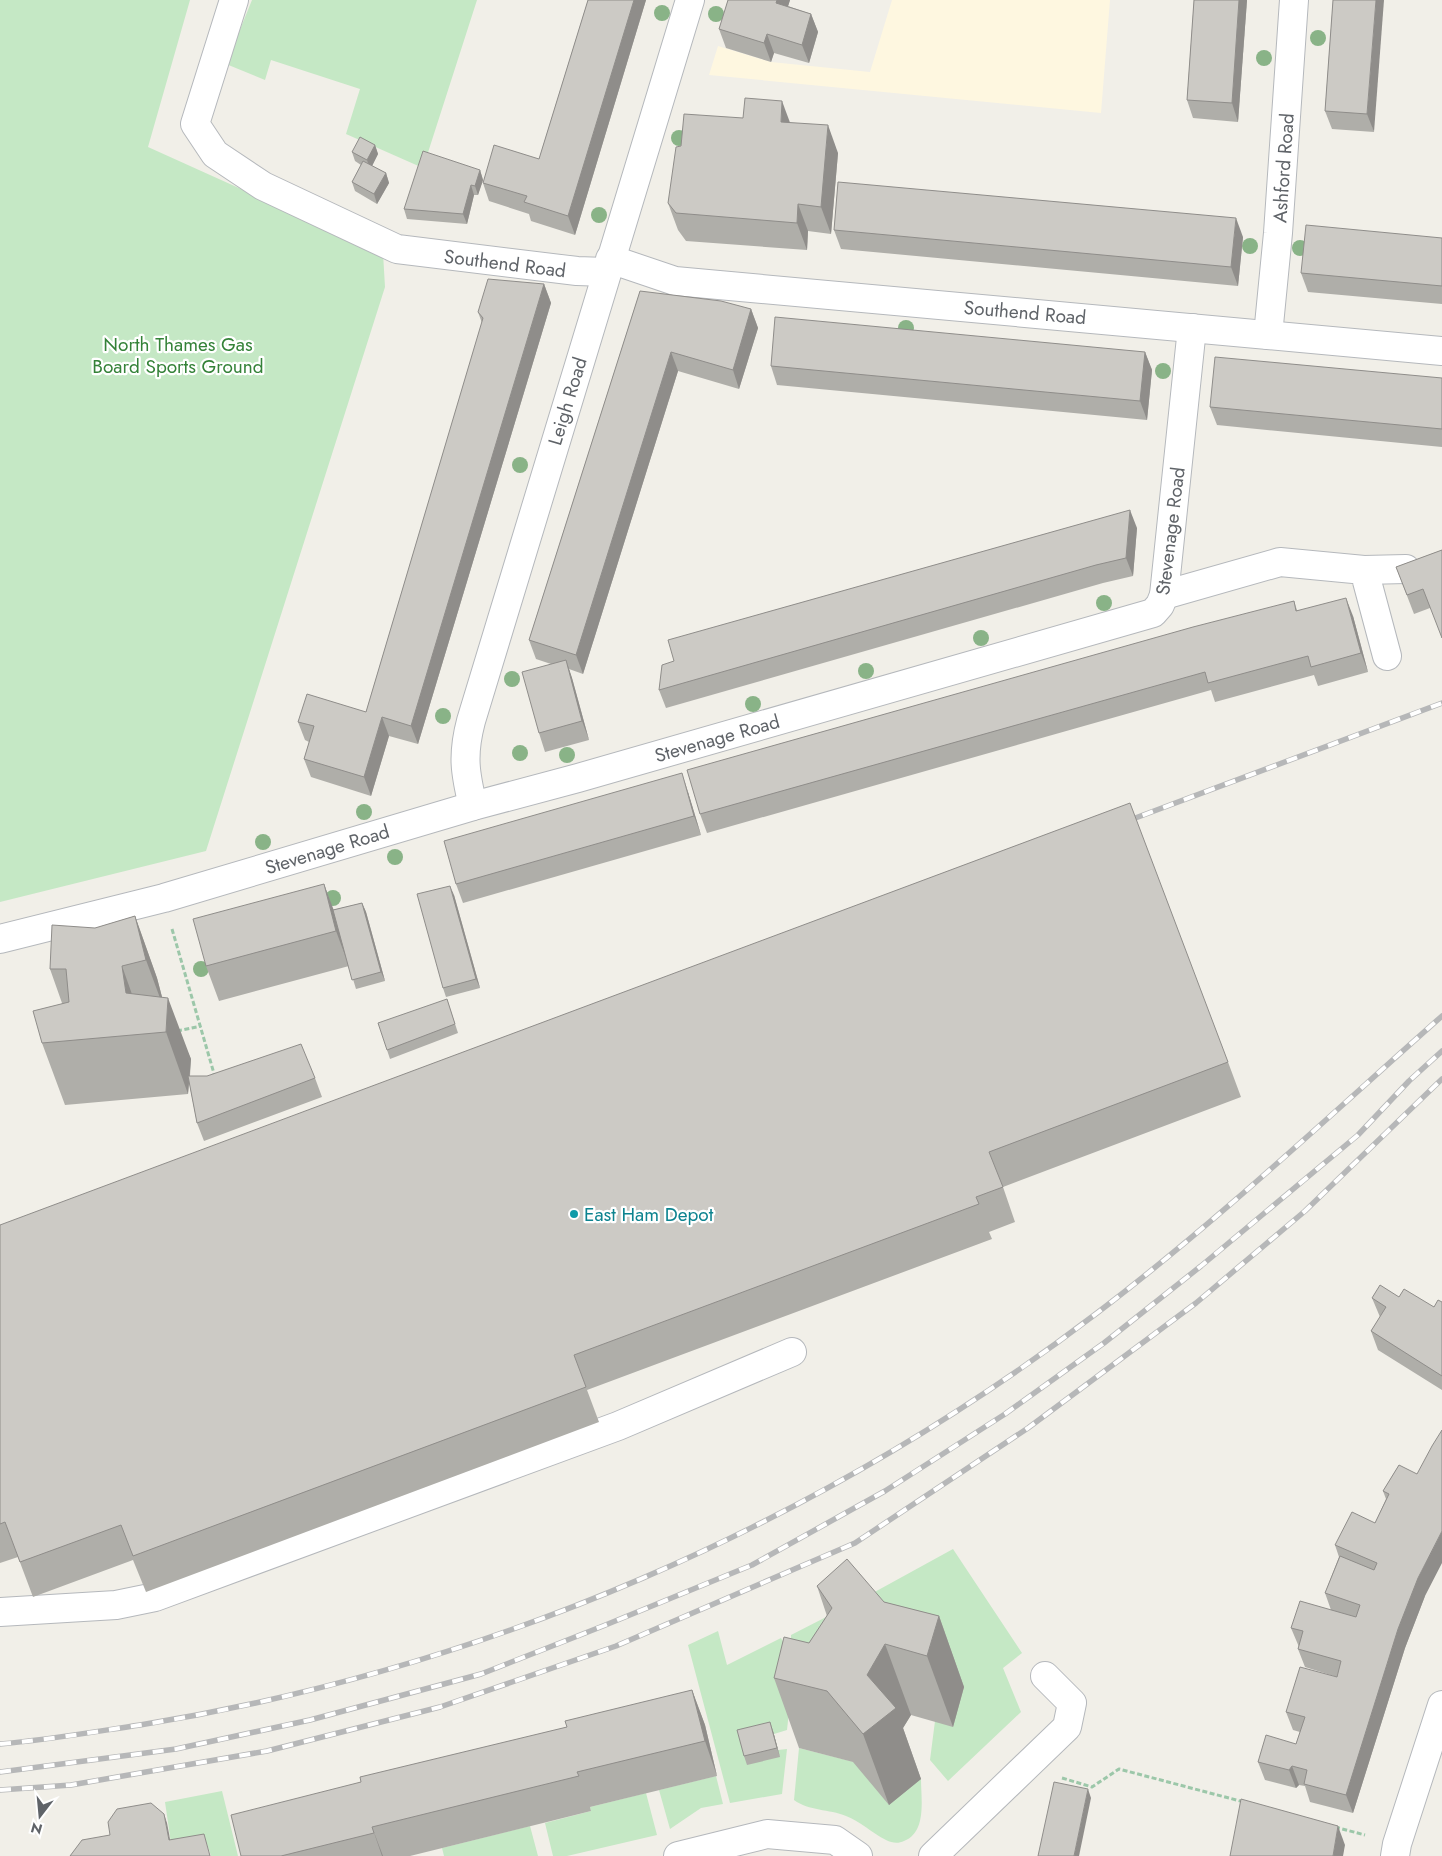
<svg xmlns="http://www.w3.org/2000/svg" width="1442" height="1856" viewBox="0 0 1442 1856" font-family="Jost,sans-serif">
<rect width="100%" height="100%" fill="#f1efe8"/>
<!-- commercial -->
<path fill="#fef7e0" d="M892,0H1110L1101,113L709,75L718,46L771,62L870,72Z"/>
<!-- green -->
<g fill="#c5e8c5">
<path d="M0,0H190L148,147L383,253L385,287L206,851L0,902Z"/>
<path d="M252,0H477L423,168L346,134L360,89L271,60L265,80L226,64Z"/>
<path d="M953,1549L1022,1653L1003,1668L1021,1712L948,1781L930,1760L935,1721L953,1726L842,1656L791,1641V1635L871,1594Z"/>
<path d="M718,1631L727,1665L781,1638L801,1674L792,1683L787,1730L774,1734L773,1731L778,1750L787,1749L782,1794L730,1803L688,1645Z"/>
<path d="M799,1748L921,1779C921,1799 927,1832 904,1841C898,1844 892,1843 886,1840C872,1833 860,1821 846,1816C829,1809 809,1811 794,1800Z"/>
<path d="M716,1776L723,1804L701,1808L670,1829L659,1790Z"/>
<path d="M222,1791L238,1856H211L207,1844L172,1850L165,1802Z"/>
<path d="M646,1793L657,1835L567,1856H553L545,1823L591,1811L590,1807Z"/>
<path d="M530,1826L538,1856H444L442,1848Z"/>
</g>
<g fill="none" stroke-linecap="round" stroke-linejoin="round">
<!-- minor casing -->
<g stroke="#b5b8bc" stroke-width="30">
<g id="minor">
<path d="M234,0L195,124L215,154L263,186L397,249L577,271L606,272"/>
<path d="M610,259L675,281L1442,351"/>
<path d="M1268,335L1278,233L1294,0"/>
<path d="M1364,570L1406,569"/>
<path d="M1164,595L1280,562L1364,570L1387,656"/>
<path d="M473,806C465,773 462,755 471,721L690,0"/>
<path d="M0,939L164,898L473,806L578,778L1153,613L1160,605L1164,595L1192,328"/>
<path d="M0,1612L116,1605L155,1597L618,1426L792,1352"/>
<path d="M678,1856L767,1834L835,1840L858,1856"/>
<path d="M933,1856L1067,1727L1072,1703L1045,1676"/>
<path d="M1395,1856L1397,1844L1442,1705"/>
</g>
</g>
<!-- path -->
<g stroke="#9cc7a9" stroke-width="3" stroke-dasharray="5 2.5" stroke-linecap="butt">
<path d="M172,929L215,1077"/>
<path d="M177,1031L201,1026"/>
<path d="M1062,1778L1092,1787L1119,1769L1244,1802"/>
<path d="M1335,1827L1365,1835"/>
</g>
<!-- minor -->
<use href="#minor" stroke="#fff" stroke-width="28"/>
<!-- rail casing -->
<g stroke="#b6b7b8" stroke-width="5.5">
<g id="rail">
<path d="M1122,823L1442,703"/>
<path d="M0,1744C47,1740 93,1732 140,1725C486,1669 817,1526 1097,1313C1218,1221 1329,1116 1442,1016"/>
<path d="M0,1772L176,1749L310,1720L481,1674L603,1626L752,1565L885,1491L1005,1414L1104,1343L1201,1266L1358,1135L1409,1081L1442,1051"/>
<path d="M0,1790L71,1785L267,1751L440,1707L616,1646L855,1543L1028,1428L1196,1303L1305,1211L1442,1079"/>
</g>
</g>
<!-- rail -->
<use href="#rail" stroke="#fff" stroke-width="4" stroke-dasharray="11" stroke-linecap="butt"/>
</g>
<!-- trees -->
<g fill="#89b387">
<circle cx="662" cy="13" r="8"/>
<circle cx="716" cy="14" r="8"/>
<circle cx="1318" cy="38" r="8"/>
<circle cx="1264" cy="58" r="8"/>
<circle cx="679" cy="138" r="8"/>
<circle cx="599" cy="215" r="8"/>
<circle cx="1250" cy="246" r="8"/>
<circle cx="1300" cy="248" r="8"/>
<circle cx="906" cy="328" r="8"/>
<circle cx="1163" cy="371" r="8"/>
<circle cx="520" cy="465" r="8"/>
<circle cx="1104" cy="603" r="8"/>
<circle cx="981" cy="638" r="8"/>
<circle cx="866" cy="671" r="8"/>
<circle cx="512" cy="679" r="8"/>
<circle cx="753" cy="704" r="8"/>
<circle cx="443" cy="716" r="8"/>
<circle cx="520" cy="753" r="8"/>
<circle cx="567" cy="755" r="8"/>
<circle cx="364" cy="812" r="8"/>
<circle cx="263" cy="842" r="8"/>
<circle cx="395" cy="857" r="8"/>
<circle cx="333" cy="898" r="8"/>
<circle cx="201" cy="969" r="8"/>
</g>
<!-- wall -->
<g fill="#afaea9">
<path d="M588,0H646L575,235L531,221L529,214L489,201L483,183L539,159Z"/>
<path d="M728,0H790L788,6L811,14L818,32L809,63L774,53L771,62L726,48L719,29Z"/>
<path d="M1194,0H1247L1238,122L1193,118L1187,100Z"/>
<path d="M1333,0L1374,132L1332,129L1325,111Z"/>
<path d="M790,123L838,153L831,234L808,231L807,250L686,241L678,230L668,203L681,146Z"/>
<path d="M375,145L378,154L372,166L386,173L389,183L377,204L355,191L352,182L361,165L355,161L352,152Z"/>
<path d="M480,170L483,180L478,195H474L467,224L407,219L404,209Z"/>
<path d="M834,230L1243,237L1238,286L841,249Z"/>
<path d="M1442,238V304L1308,292L1301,273Z"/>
<path d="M544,284L551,303L418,744L389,736L371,796L311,777L304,759L309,742L305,740L298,722L366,712L482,323L478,312Z"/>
<path d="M640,291L751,309L758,328L739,389L678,371L583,674L569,669L572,678L589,740L545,752L539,733L551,664L536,659L529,640Z"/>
<path d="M1145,352L1152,370L1147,420L777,385L771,366Z"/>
<path d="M1442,378V447L1217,425L1210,407Z"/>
<path d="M1137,528L1133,576L1103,583L666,708L659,690Z"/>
<path d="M1442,550L1430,608L1414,614L1396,567Z"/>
<path d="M1294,601L1297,610L1353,616L1368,672L1318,686L1314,675L1215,702L1211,690L707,833L700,814Z"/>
<path d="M688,792L701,835L463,903L456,884Z"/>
<path d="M324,884L333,910L362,903L366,912L385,981L356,989L349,966L219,1001L206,966Z"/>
<path d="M454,895L480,988L446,997L443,988Z"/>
<path d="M135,916L157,978L162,997L191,1059L190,1076L315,1078L322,1097L204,1141L197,1123L189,1082L188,1094L65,1105L42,1043L62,1003L50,969L95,928Z"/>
<path d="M447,999L458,1033L390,1059L387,1050Z"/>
<path d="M1228,1062L1241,1097L1003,1187L1015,1222L989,1232L992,1239L587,1390L599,1422L146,1592L133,1560L33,1597L18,1557L0,1563V1225Z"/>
<path d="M1399,1297L1434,1307L1442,1302V1390L1378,1350L1371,1331L1380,1317L1372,1298Z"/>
<path d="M1399,1465L1425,1596L1405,1648L1353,1813L1310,1802L1305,1786L1299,1785L1296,1788L1265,1780L1258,1762L1296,1744L1300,1732L1293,1730L1286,1712L1337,1677L1305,1667L1298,1649L1299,1647L1291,1628L1331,1610L1325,1593L1339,1557L1335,1545L1375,1523L1386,1499L1383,1491Z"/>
<path d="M817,1586L884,1602L939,1616L964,1687L953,1727L911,1715L903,1728L921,1779L889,1805L853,1762L799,1748L774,1678L809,1643L827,1616Z"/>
<path d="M692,1690L705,1725L717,1776L590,1807L591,1811L410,1856H241L361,1782L567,1727Z"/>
<path d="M773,1731L780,1757L747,1765L744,1756Z"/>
</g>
<!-- shaded-wall -->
<g fill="#8f8d8a">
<path d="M634,0H646L575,235L568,216Z"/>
<path d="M777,0H790L783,22L776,3Z"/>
<path d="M1239,0H1247L1238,122L1232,103Z"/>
<path d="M1376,0H1384L1374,132L1367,114Z"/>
<path d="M811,14L818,32L809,63L802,45Z"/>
<path d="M767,34L774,53L771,62L764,43Z"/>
<path d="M782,101L792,128L781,122Z"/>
<path d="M828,125L838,153L831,234L821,207Z"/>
<path d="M375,145L378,154L370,170L367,160Z"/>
<path d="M480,170L483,180L478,195L475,186Z"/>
<path d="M386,173L389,183L377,204L374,194Z"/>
<path d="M471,185L474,195L467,224L463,214Z"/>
<path d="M798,204L808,231L807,250L797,223Z"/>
<path d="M1236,218L1243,237L1238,286L1231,267Z"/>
<path d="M544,284L551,303L418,744L411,726Z"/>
<path d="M751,309L758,328L739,389L733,370Z"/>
<path d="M671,352L678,371L583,674L576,655Z"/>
<path d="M1145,352L1152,370L1147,420L1140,401Z"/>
<path d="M1130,510L1137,528L1133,576L1126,558Z"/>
<path d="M1346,598L1353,616L1368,672L1361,653Z"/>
<path d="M566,660L572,678L589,740L582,721Z"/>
<path d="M382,717L389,736L371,796L364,777Z"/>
<path d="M682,773L688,792L701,835L694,816Z"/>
<path d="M324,884L337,919L349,966L336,931Z"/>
<path d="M450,886L454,895L480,988L476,979Z"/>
<path d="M362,903L366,912L385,981L381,972Z"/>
<path d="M135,916L157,978L167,1016L168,998L191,1059L188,1094L166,1032L167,1017L146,960Z"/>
<path d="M122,966L144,1028L126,993Z"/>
<path d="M1442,1531V1563L1425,1596L1405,1648L1353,1813L1346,1795L1398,1629L1418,1578Z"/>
<path d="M939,1616L964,1687L953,1727L927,1656Z"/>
<path d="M885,1644L911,1715L903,1728L921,1779L889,1805L863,1734L867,1675Z"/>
<path d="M692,1690L705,1725L717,1776L705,1741Z"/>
<path d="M770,1722L773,1731L780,1757L777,1748Z"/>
<path d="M1292,1766L1299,1785L1296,1788L1289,1770Z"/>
<path d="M1088,1789L1091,1798L1079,1856H1074Z"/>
<path d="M164,1814L167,1823L172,1850L169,1840Z"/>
<path d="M1338,1826L1345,1845L1343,1856H1333Z"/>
<path d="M372,1827L383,1856H382Z"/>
</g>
<!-- building -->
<g fill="#cccac5" stroke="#8f8d8a">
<path d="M588,0H634L568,216L524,202L527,196L483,183L494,145L539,159Z"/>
<path d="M728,0H777L776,3L811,14L802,45L767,34L764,43L719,29Z"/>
<path d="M1194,0H1239L1232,103L1187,100Z"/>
<path d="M1333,0H1376L1367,114L1325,111Z"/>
<path d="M745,98L782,101L781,122L828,125L821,207L798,204L797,223L676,213L668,203L676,147L681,146L684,114L743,118Z"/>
<path d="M360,137L375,145L367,160L352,152Z"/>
<path d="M423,151L480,170L475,186L471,185L463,214L404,209Z"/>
<path d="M363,161L386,173L374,194L352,182Z"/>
<path d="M838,182L1236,218L1231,267L834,230Z"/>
<path d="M1306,225L1442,238V286L1301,273Z"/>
<path d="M488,279L544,284L411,726L382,717L364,777L304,759L314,726L298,722L307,694L366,712L483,318L478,312Z"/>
<path d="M640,291L721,301L751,309L733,370L671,352L576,655L529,640Z"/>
<path d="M775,317L1145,352L1140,401L771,366Z"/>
<path d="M1215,357L1442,378V429L1210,407Z"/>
<path d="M1130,510L1126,558L1096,565L659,690L662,665L674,661L668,640Z"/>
<path d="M1442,550V638L1423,589L1407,595L1396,567Z"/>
<path d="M1346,598L1361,653L1311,667L1308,656L1208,683L1205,672L700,814L687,770L1193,627L1294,601L1296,611Z"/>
<path d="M566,660L582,721L539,733L522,672Z"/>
<path d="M682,773L694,816L456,884L444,841Z"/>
<path d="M1130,803L1228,1062L989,1152L1003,1187L976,1197L979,1204L574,1355L586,1387L133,1556L121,1525L20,1562L5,1522L0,1524V1225Z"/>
<path d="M324,884L336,931L206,966L193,919Z"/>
<path d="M450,886L476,979L443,988L417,894Z"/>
<path d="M362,903L381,972L352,980L333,910Z"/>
<path d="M135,916L146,960L122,966L126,993L168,998L166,1032L42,1043L33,1011L69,1002L66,969H50L52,925L95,928Z"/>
<path d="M447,999L455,1024L387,1050L378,1023Z"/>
<path d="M301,1044L315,1078L197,1123L188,1076H207Z"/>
<path d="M1380,1285L1399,1297L1404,1289L1434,1307L1438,1300L1442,1302V1376L1371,1331L1386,1307L1372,1298Z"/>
<path d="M1442,1430V1531L1418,1578L1398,1629L1346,1795L1304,1784L1307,1770L1292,1766L1289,1770L1258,1762L1266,1735L1296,1744L1305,1717L1286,1712L1300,1667L1337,1677L1341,1661L1298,1649L1303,1631L1291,1628L1300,1601L1356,1617L1360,1605L1325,1593L1340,1556L1374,1570L1377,1563L1335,1545L1352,1512L1375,1523L1389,1494L1383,1491L1399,1465L1417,1474L1432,1446Z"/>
<path d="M847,1559L884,1602L939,1616L927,1656L885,1644L867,1675L896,1708L863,1734L827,1691L774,1678L784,1637L809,1643L832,1608L817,1586Z"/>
<path d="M692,1690L705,1741L577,1772L579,1776L372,1827L374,1833L281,1856H241L231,1815L361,1782L360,1777L567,1727L565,1721Z"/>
<path d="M770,1722L777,1748L744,1756L737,1730Z"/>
<path d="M1054,1782L1088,1789L1074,1856H1038Z"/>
<path d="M1241,1799L1338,1826L1333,1856H1230Z"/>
<path d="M151,1803L164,1814L169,1840L204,1834L210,1856H70L82,1840L110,1835L108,1822L117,1809Z"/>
</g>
<!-- markers -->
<circle fill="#0f9aa8" stroke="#fff" stroke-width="2" cx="574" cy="1214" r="5"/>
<g text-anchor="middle" stroke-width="4.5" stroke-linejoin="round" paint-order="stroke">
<!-- street labels -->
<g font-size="19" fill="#5f6368" stroke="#fff">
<text transform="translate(1283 168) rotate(-86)" y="7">Ashford Road</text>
<text transform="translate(505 263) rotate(7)" y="7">Southend Road</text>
<text transform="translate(1025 312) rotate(5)" y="7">Southend Road</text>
<text transform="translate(567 401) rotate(-73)" y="7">Leigh Road</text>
<text transform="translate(1170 531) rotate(-83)" y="7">Stevenage Road</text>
<text transform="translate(717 738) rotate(-16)" y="7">Stevenage Road</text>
<text transform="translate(327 849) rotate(-17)" y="7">Stevenage Road</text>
</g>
<!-- park labels -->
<g font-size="19" fill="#348238" stroke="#fff">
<text x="178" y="351">North Thames Gas<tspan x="178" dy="22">Board Sports Ground</tspan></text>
</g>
<!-- culture labels -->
<g font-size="19" fill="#0d838f" stroke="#fff" text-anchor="start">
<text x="584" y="1221">East Ham Depot</text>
</g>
</g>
<!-- north arrow -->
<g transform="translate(40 1816) rotate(196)" stroke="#ffffff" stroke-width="4" paint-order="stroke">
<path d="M0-4L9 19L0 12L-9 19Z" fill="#5f6368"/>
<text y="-8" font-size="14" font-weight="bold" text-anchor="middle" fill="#5f6368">N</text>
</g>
</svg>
